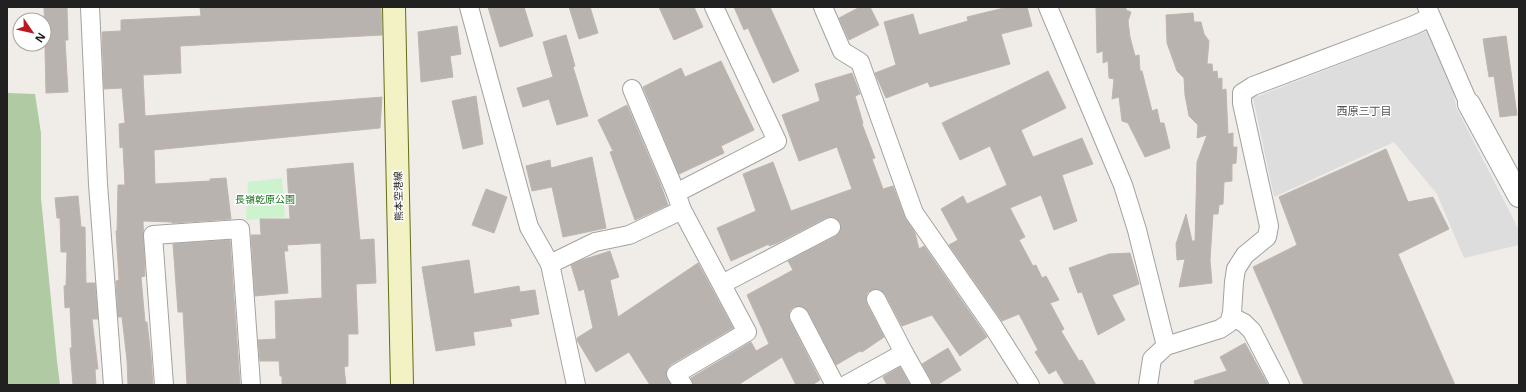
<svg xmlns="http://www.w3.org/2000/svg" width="1526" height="392" viewBox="0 0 1526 392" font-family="'Noto Sans','Noto Sans JP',sans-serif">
<rect width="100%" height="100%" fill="#f0ede9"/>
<!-- forest -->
<path fill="#b0caa3" d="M7,93L35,94L41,133V198L57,361L60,385H7Z"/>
<!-- park -->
<path fill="#cdf3ce" d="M282,178L285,217L246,220L248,182Z"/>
<!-- parking -->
<path fill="#ddd" d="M1429,30L1452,81L1456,107L1519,230V245L1464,258L1437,194L1394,142L1274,197L1253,98Z"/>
<!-- building -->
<g fill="#b9b3af" stroke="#c0b5ad">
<path d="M44,7H67L68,40H65L68,92L46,93Z"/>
<path d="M200,7H381L382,35L180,46L181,73L143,75L145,116L382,97L380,128L154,150L155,184L210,181V179L226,178L231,219L172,223V222L143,221L145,276L141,277L145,322H147L151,356L153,385H128L127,360L122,317H118L116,281L119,280L116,231H117L118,185H125L123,147L120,148L119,124L125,123L122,88L104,89L102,32L121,31V20L201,16Z"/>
<path d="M488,7H524L533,36L500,47Z"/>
<path d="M569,7H590L598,33L579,39Z"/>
<path d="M659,7H694L703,27L674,40Z"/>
<path d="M734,7H770L799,71L773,83L748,28L744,30Z"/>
<path d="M860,7H870L879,25L849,40L839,18Z"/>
<path d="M1008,7H1027L1032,26L1001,34L1010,64L930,87L928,82L886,98L875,73L896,65L884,22L913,14L919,35L968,21L967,17Z"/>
<path d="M1096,7H1126V10L1131,12L1128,21L1130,37L1135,56L1139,55L1140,71H1142L1152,111L1157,109L1160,123H1164L1170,148L1145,157L1128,123L1122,121L1119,97L1112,99L1114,79L1109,78L1108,61L1103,63V51L1097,53Z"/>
<path d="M1193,13L1194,22H1201L1204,34L1209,41L1207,64H1212L1213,72L1217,71L1218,79L1222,78V90L1226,89L1228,134L1233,133V147H1237L1236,163L1232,164V181L1224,182L1223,204L1219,205L1218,214H1213L1210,260L1212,283L1179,287L1185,259L1177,260L1176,244L1186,214L1192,241H1195L1197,162L1207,135L1197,138L1198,125L1189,116L1185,95L1184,78L1177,71L1167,43L1166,15Z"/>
<path d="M457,26L461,54L450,56L453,77L421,82L418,32Z"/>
<path d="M566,35L575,66L573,67L588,116L557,125L549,99L523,107L517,88L553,77L543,42Z"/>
<path d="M1506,36L1517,115L1500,117L1494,76L1489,77L1483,39Z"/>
<path d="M721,61L754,130L721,146L724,153L679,174L643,87L681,68L685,77Z"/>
<path d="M1048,71L1066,108L1021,130L1033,157L1082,138L1093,164L1062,175L1077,221L1054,230L1041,195L1010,208L1025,237L1019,240L1033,266L1036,265L1042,278L1046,276L1059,300L1050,303L1064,329L1061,331L1079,361L1082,360L1096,385H1065L1056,370L1049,374L1035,352L1038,350L1019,314L1002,321L949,245L958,240L941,209L963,196L967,204L1007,185L990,146L960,160L942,123Z"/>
<path d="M852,73L860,94L855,96L863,123L862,124L875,158L872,159L883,189L893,186L905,218L915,233L919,249L924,246L987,337L960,356L932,315L902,326L885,294L881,290L876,289L871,290L867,293L866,299L867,304L884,337L862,352L860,351L836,365L808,311L804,307L799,306L794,307L790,310L789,315L790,321L820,380L812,385H796L782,357L738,385H693L691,378L751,342L756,351L769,344L747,295L793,270L788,261L836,236L840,232L841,227L840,222L836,218L831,217L826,218L777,243L769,246V244L731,261L717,228L756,211L743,174L773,162L791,211L852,189L837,147L799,161L782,115L820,101L815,84Z"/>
<path d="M476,96L483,144L463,149L452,101Z"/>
<path d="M627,105L660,183L668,205L635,220L610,152L613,151L598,120Z"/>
<path d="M1386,149L1408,202L1433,197L1449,229L1398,254L1455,385H1304L1253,267L1297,245L1279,197Z"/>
<path d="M592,157L606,228L563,237L552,187L532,191L526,166L550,160L551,168Z"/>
<path d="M353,163L360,240L374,239L376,283L356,284L358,334H348V366L344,367L346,385H282V376H280L279,361H260L258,340L276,339L275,301L322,298L321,243L287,245L288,251H284L288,293L255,296L251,235H261L260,219H290L287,169Z"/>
<path d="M486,189L507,197L494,233L472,225Z"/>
<path d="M78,196L81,227H85L86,283H95L98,319H92L98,369H95L96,385H73L70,348H72L70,307L65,308L64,286H66L67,252H61L60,218H57L55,198Z"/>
<path d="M230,240L240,385H187L183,312H178L173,244Z"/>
<path d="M610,251L619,277L610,280L618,317L698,263L733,328L670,365L667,369L666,374L671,385H650L629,352L596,372L577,340V338L593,328L584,289L579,291L571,265L582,260Z"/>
<path d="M1130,253L1139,284L1112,295L1125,320L1098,335L1082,292L1078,293L1069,268L1109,254Z"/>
<path d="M469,260L474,294L519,286L520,292L535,290L539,314L510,319L512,326L473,332L475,345L436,351L422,267Z"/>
<path d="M1245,343L1268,385H1195L1194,381L1227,371L1220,357Z"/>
<path d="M948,348L961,370L937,385H932L931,380L922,364Z"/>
<path d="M900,367L910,385H887L883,377Z"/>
</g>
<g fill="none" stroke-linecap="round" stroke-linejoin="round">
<!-- minor casing -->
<g stroke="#a2a2a2" stroke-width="20">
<g id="minor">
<path d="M90,7L98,184L113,385"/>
<path d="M469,7L529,227L550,264L576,385"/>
<path d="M823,7L842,51L860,62L914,213L992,325L1030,385"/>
<path d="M1048,7L1123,185L1137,230L1166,346"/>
<path d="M1427,7L1469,104"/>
<path d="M632,89L676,193"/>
<path d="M550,264L595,242L629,235L682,210"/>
<path d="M722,284L831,227"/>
<path d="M876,299L904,353"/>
<path d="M799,316L835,385"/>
<path d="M1232,317L1244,323L1252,331L1280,385"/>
<path d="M164,385L153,235L240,229L251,385"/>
<path d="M683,385L676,374L747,332L682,210L676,193L777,141L714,7"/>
<path d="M846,385L904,353L922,385"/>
<path d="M1148,385L1152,359L1166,346L1220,329L1229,323L1232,313L1234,282L1236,269L1245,255L1267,237L1269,226L1242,103V93L1253,86L1414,25L1431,17"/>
</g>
</g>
<!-- tertiary casing -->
<g stroke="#a2a2a2" stroke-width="24">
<path id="tertiary" d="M1469,104L1519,196"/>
</g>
<!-- secondary casing -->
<g stroke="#666d13" stroke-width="24">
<path id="secondary" d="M394,7L402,385"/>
</g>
<!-- minor -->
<use href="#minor" stroke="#fff" stroke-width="18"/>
<!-- tertiary -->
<use href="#tertiary" stroke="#fff" stroke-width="22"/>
<!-- secondary -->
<use href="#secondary" stroke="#f2f2c5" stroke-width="22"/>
</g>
<g text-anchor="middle" stroke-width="3" stroke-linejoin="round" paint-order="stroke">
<!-- street labels -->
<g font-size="10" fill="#212121" stroke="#fff">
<text transform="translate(398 196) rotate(-91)" y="4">熊本空港線</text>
</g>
<!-- park labels -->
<g font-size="10" fill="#1a741f" stroke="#fff">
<text x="265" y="203">長嶺乾原公園</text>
</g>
<!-- neighbourhood labels -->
<g font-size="11" fill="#545454" stroke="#fff">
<text x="1364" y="115">西原三丁目</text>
</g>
</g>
<!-- border -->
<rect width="1526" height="392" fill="none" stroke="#212121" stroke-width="16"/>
<!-- north arrow -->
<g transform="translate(32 32) rotate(124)"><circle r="19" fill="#ffffff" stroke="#a6a6a6"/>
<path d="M0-3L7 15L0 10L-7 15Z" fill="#b81a20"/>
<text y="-6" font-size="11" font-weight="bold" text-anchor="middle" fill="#212121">N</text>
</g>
</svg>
